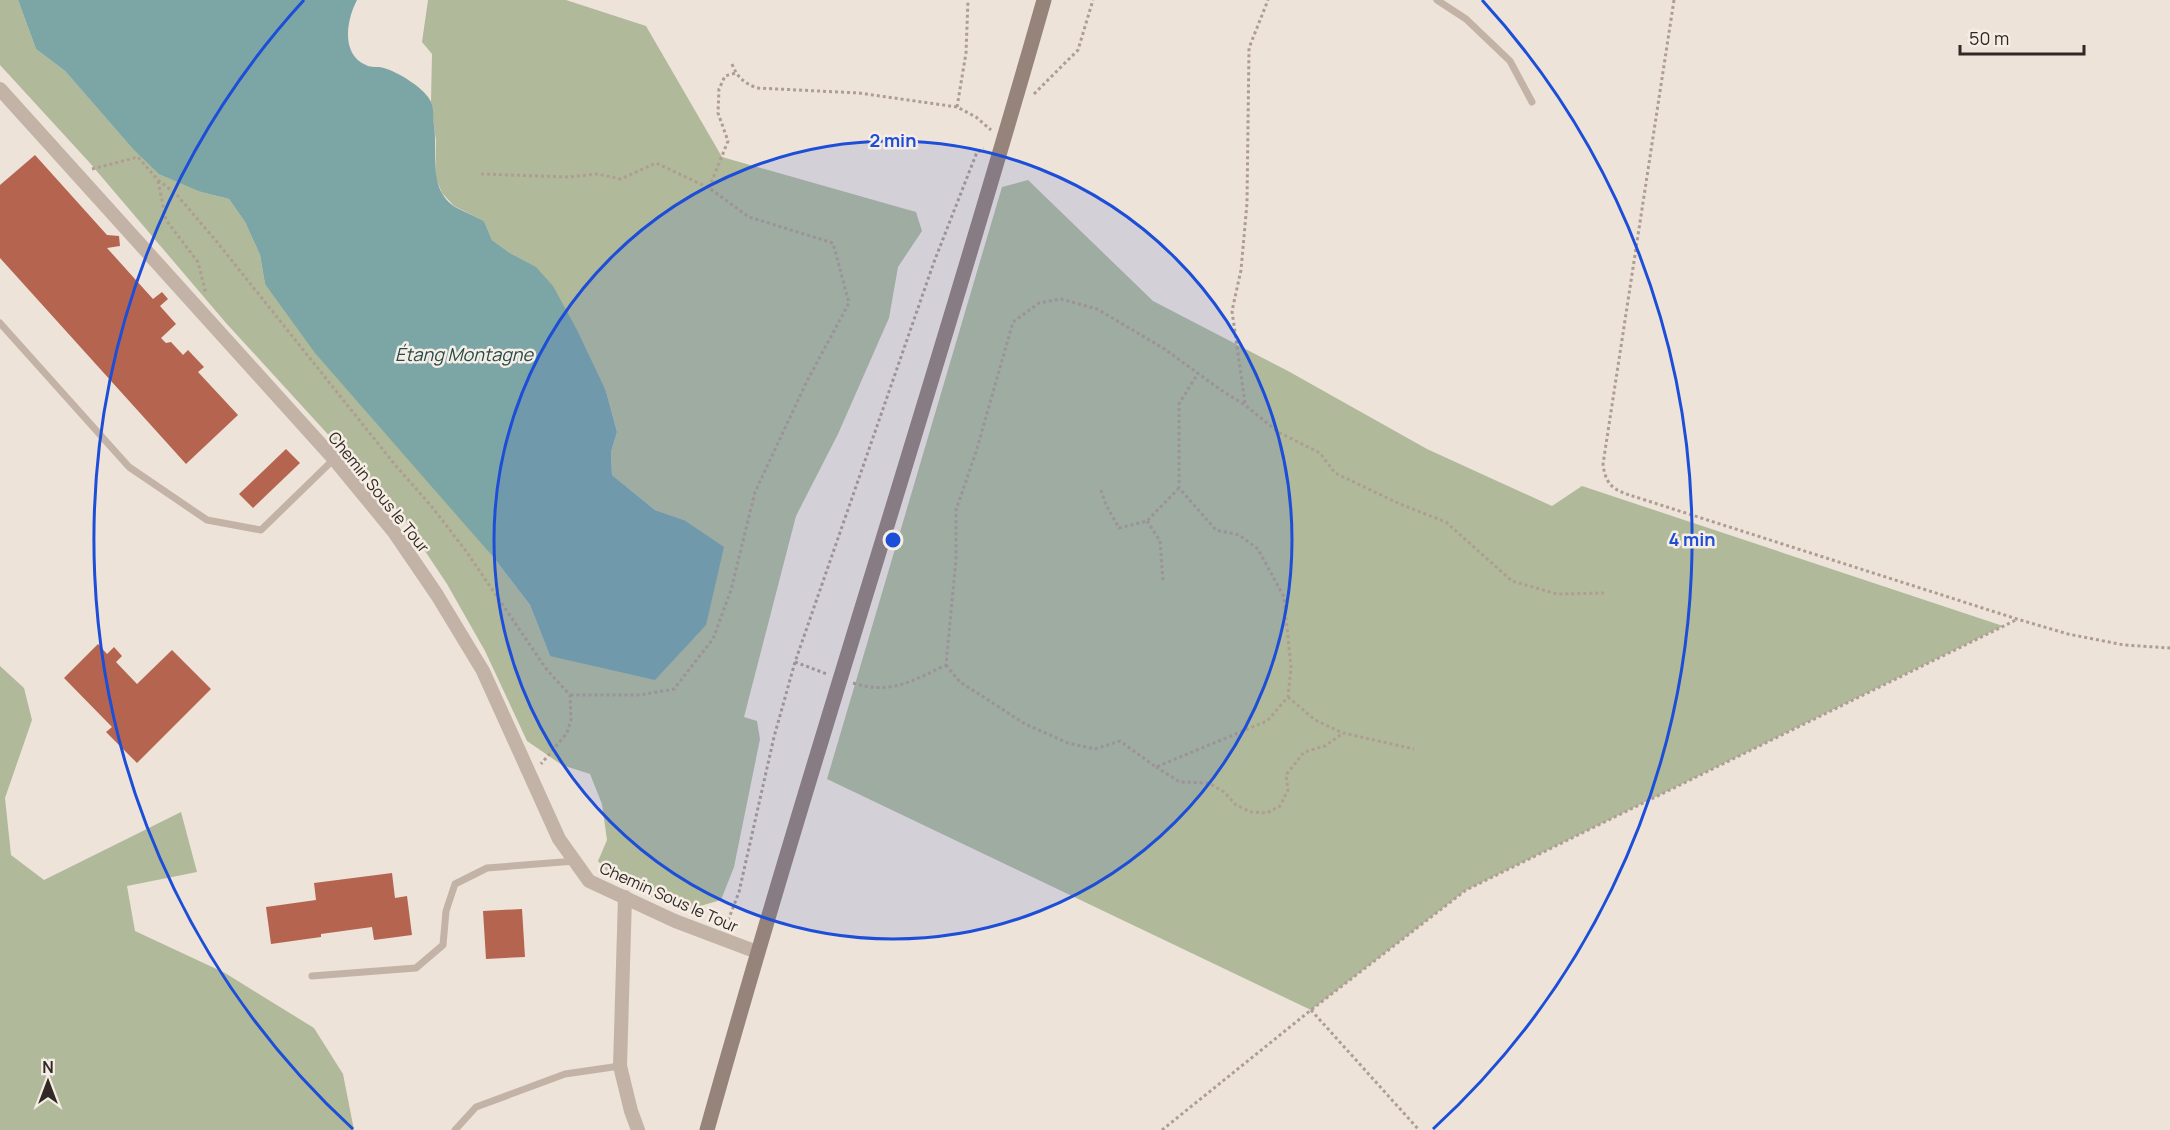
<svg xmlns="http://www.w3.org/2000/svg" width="2170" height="1130" viewBox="0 0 2170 1130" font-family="Manrope,sans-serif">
<rect width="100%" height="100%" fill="#ede3d9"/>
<!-- green -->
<g fill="#b0ba9b">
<path d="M0,0H18L36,49L65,71L132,148L201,192L229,199L245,222L260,255L265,284L494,558L530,605L550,656L684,520L655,510L612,475L611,452L617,432L606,391L593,366L535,267L510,253L492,240L484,221L454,206L442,193L435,176L436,141L431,101L432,54L422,42L428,0H566L646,26L722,157L916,212L922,231L898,267L889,318L838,434L796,516L744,717L757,721L760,739L734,867L721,900L690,909L654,898L610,875L598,861L607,840L602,804L590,774L562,765L527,741L485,651L447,584L399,512L226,323L89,162L0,65Z"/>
<path d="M1028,180L1153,301L1288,371L1427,449L1552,506L1582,486L2003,626L1466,890L1311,1010L827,779L1002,187Z"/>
<path d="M0,666L24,688L32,720L5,798L11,855L44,880L181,812L197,872L127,886L135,931L225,973L314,1028L343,1074L354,1130H0Z"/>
</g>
<!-- water -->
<path fill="#7ca5a6" d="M18,0H357C347,19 340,54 366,65C371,68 378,66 384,68C398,72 426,89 431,102C434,109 433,118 434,125C438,153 427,188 455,207C464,212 475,216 484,221L492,240L510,253L536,267L553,286L577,330L606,391L617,432L611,452L612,475L655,510L684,520L724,547L706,625L655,680L550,656L530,605L494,558L315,353L265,284L260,255L245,222L229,199L201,192L159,174L132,148L65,71L36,49Z"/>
<!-- building -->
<g fill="#b5654f">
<path d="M35,155L107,235L119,236L120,246L107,248L153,299L162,292L168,299L160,306L176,324L161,338L166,343L171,342L183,355L188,350L204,367L198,372L238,415L186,464L0,258V185Z"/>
<path d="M286,449L300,463L253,508L239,494Z"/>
<path d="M98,644L107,654L114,647L122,656L116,662L137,684L172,650L211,689L137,763L106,732L112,727L64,678Z"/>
<path d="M392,873L395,898L407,896L412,935L374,940L372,927L321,934V937L271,944L266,907L316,900L314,883Z"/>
<path d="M522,909L525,957L486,959L483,911Z"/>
</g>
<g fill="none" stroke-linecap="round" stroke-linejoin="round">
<!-- path -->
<g stroke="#af9d91" stroke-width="3" stroke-dasharray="3 3" stroke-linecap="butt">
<path d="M1674,0L1603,464C1606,492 1622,492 1645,500L2017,619L2068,634L2124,645L2170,648"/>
<path d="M732,64C737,77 744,83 757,88L859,93L957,107L976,117L991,130"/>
<path d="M1034,94L1078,50L1093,0"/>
<path d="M957,107L966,53L968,0"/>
<path d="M92,169L138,157L157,179L177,195L217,242L396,466L432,507L466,551L547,670L570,695L571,720L567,733L541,764"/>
<path d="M481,174L568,177L598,174L621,179L656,163L709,188L749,217L833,243L849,303L807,381L755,492L731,590L713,639L674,689L640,695H570"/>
<path d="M158,181L166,220L198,262L206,294"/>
<path d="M709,188L728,141L718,113L719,89L725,76L736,73"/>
<path d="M1245,403L1232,311L1241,270L1247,203L1249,48L1268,0"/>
<path d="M1101,490L1106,505L1119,528L1147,521L1179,488"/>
<path d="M1147,521L1160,541L1163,581"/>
<path d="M795,662L827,674"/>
<path d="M946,665L960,682L982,696L1025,724L1068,743L1095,749L1120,741L1156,767L1267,721L1288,697L1291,667L1284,597L1258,549L1239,535L1216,530L1179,488V404L1198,373"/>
<path d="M853,683C891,695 912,681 946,665L956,559V510L976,452L1013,322L1039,303L1061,299L1097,309L1163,348L1221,390L1245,405L1278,432L1320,453L1335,473L1400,504L1446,522L1512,581L1557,594L1604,593"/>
<path d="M1288,697L1315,720L1343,733L1414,749"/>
<path d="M1156,767L1180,782L1209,783L1224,792L1236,805L1251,812L1267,813L1280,806L1288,790L1286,775L1304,752L1325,746L1343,733"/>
<path d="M726,926L739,892L774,737L795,662L934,262L977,152L984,149"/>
<path d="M1311,1010L1419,1130"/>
<path d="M1162,1130L1311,1010L1466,890L2016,620"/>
</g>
<!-- lane -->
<g stroke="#c3b3a7" stroke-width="7">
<path d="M1437,0L1466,19L1510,61L1532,102"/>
<path d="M0,323L129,467L207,520L261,530L334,459"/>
<path d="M312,976L416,968L443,945L446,911L455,884L487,868L575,861"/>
<path d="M455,1130L476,1107L565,1074L620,1066"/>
</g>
<!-- street -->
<g stroke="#c3b3a7" stroke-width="14">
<path d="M0,89L334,459L394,532L437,595L483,671L559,839L589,881L675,921L757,952"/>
<path d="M625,897L620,1066L631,1111L638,1130"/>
</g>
<!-- secondary -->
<path stroke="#968379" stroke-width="15" d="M707,1130C813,751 937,378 1044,0"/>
</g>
<!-- distance rings -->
<circle cx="893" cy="540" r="399" fill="#1d4ed8" fill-opacity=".12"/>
<g fill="none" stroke="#1d4ed8" stroke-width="3">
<circle cx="893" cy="540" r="399"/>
<path d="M353 1129A799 799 0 0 1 304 0M1482 0A799 799 0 0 1 1433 1129"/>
</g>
<g text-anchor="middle" stroke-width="5" stroke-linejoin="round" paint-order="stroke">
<!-- street labels -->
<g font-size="16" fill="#312926" stroke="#f6ede4">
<text transform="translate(379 492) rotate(51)" y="6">Chemin Sous le Tour</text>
<text transform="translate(669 897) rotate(24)" y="6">Chemin Sous le Tour</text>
</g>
<!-- water labels -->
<g font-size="18" font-style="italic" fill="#224b4c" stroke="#f6ede4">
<text x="464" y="361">Étang Montagne</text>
</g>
</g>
<circle cx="893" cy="540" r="9" fill="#1d4ed8" stroke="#f6ede4" stroke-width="3"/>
<g font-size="18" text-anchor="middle" font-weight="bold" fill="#1d4ed8" stroke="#f6ede4" stroke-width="5" stroke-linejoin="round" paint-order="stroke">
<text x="893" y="147">2 min</text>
<text x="1692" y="546">4 min</text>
</g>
<!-- north arrow -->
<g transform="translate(48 1082)" stroke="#f6ede4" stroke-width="4.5" paint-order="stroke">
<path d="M0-4.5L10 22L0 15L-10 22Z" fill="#312926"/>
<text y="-9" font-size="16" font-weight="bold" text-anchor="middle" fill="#312926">N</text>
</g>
<!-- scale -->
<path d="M1960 45v9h124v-9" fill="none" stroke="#312926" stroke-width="3"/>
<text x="1969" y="45" font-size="18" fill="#312926" stroke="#f6ede4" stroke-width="4.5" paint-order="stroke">50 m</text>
</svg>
